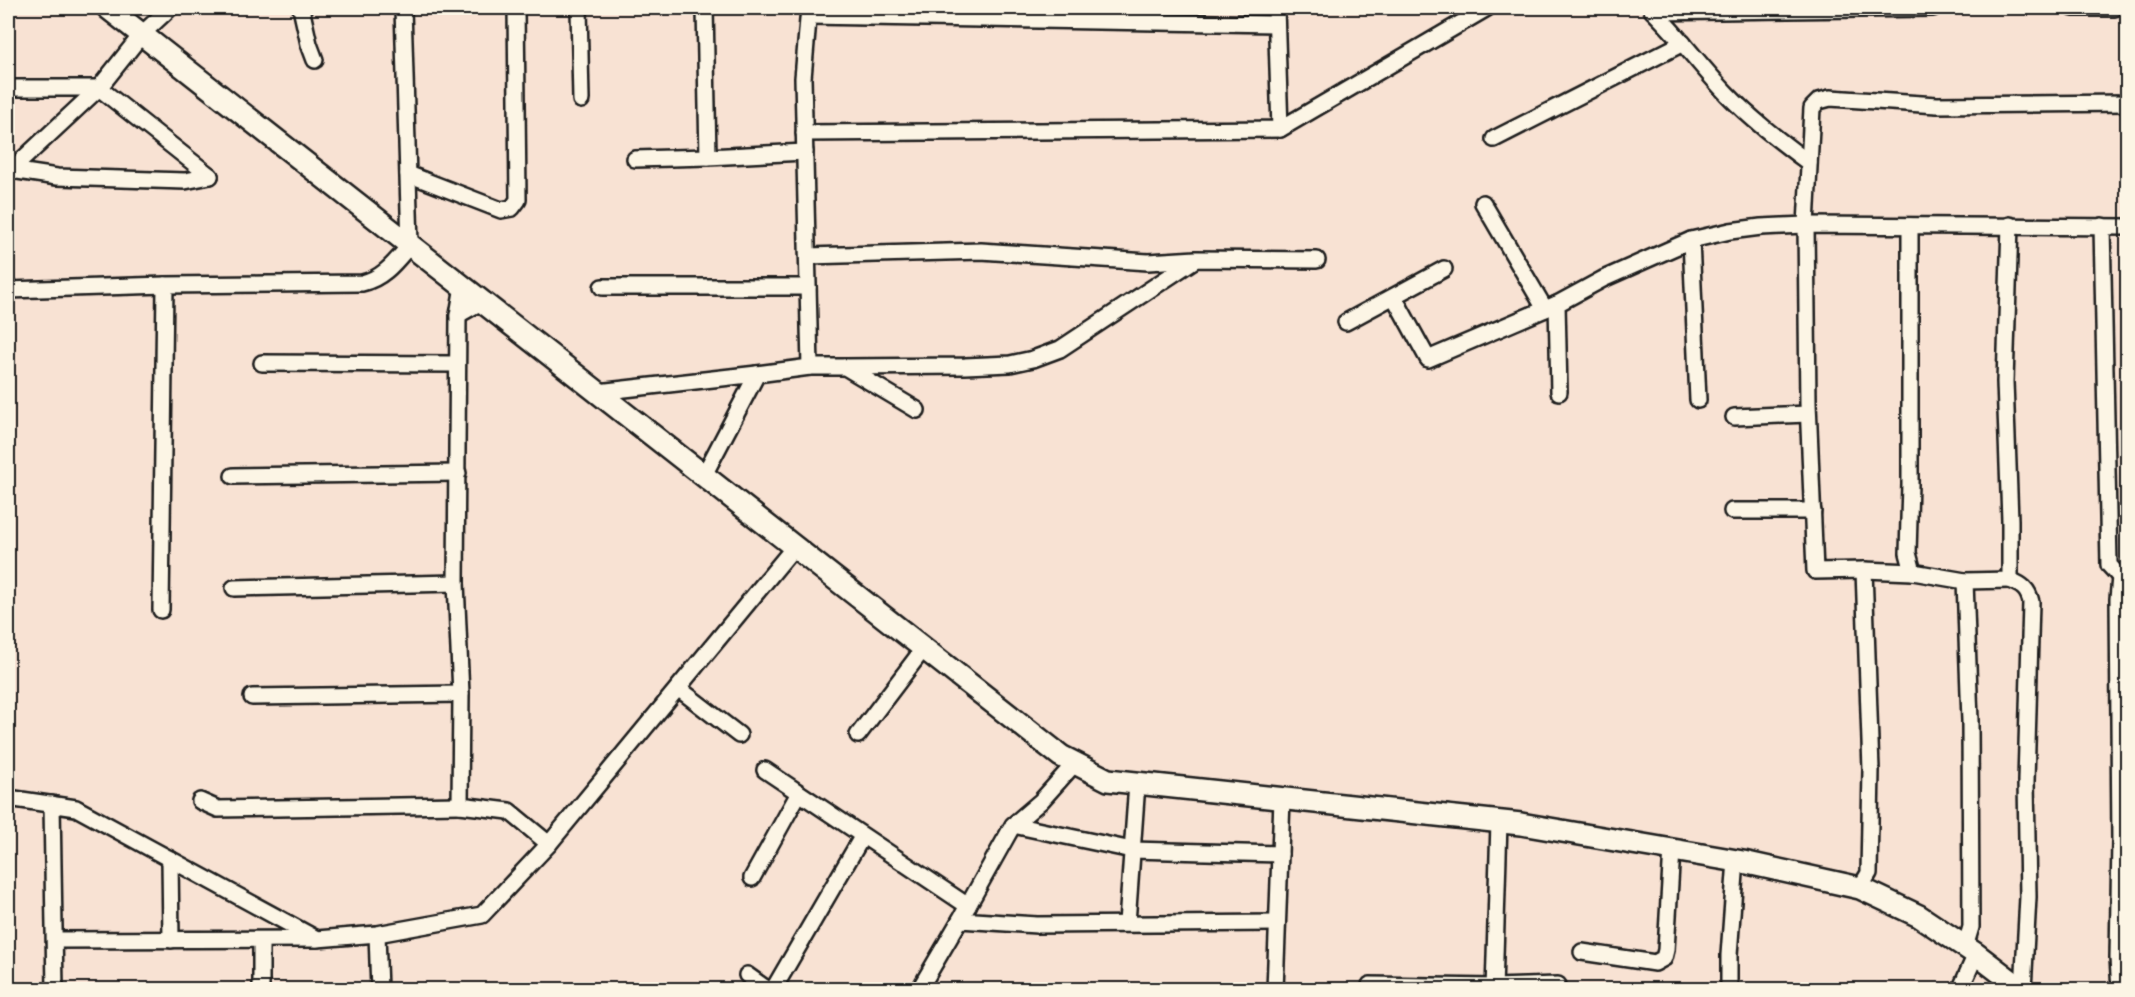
<svg xmlns="http://www.w3.org/2000/svg" width="2135" height="997" viewBox="0 0 2135 997" font-family="Dekko,sans-serif">
<rect width="100%" height="100%" fill="#f8e2d3"/>
<filter id="ink" filterUnits="userSpaceOnUse"><feTurbulence type="fractalNoise" baseFrequency=".0167" numOctaves="2"/><feDisplacementMap in="SourceGraphic" scale="12" xChannelSelector="R" yChannelSelector="G"/><feConvolveMatrix kernelMatrix="1 2 1 2 8 2 1 2 1" color-interpolation-filters="sRGB"/></filter>
<g filter="url(#ink)">
<g fill="none" stroke-linecap="round" stroke-linejoin="round">
<!-- street casing -->
<g stroke="#1c1c1c" stroke-width="20">
<g id="street">
<path d="M301,8L309,44L315,60"/>
<path d="M579,8L581,100"/>
<path d="M705,8L708,157L805,152"/>
<path d="M809,8L803,78L810,367"/>
<path d="M2073,8H2115"/>
<path d="M1652,10C1679,36 1701,67 1727,94C1752,120 1780,141 1809,163"/>
<path d="M1655,12L1933,8"/>
<path d="M809,16L1276,24"/>
<path d="M8,88H99L210,176"/>
<path d="M1280,129L1487,8"/>
<path d="M804,133L1280,129L1276,8"/>
<path d="M1494,139L1683,43"/>
<path d="M635,159L708,157"/>
<path d="M11,170L57,177L185,181L210,176"/>
<path d="M8,173L99,88L142,34L170,8"/>
<path d="M408,174L501,210L512,208L518,200L516,8"/>
<path d="M1483,203L1545,309"/>
<path d="M1910,226V484L1908,553L1913,572L1965,581L2010,580V520L2005,382L2010,225"/>
<path d="M2102,226L2109,565L2120,577"/>
<path d="M1691,240L1698,400"/>
<path d="M808,256L981,251L1148,262L1196,259L1317,260"/>
<path d="M463,286L458,315L483,301"/>
<path d="M602,287H808"/>
<path d="M8,290L165,285L362,283C384,278 396,261 410,245L403,8"/>
<path d="M1394,297L1428,359L1557,304"/>
<path d="M1346,322L1444,269"/>
<path d="M262,363L456,364"/>
<path d="M845,367L965,366L1010,364L1033,359L1060,349L1193,261"/>
<path d="M598,392L757,374"/>
<path d="M1559,392L1557,304L1603,279L1691,240L1730,231L1761,227L1806,225L2128,227"/>
<path d="M1734,417L1808,414"/>
<path d="M704,475L757,374L810,367H845L917,410"/>
<path d="M233,476L458,473"/>
<path d="M1732,511H1813"/>
<path d="M1913,572L1864,570L1815,571L1808,403L1806,225L1812,108L1819,101L1830,98L1937,105L2128,103"/>
<path d="M2010,580C2022,585 2028,589 2031,602L2026,781L2028,897L2023,990"/>
<path d="M1965,581L1970,721L1971,927L1965,947"/>
<path d="M234,588L456,583"/>
<path d="M161,610L165,285"/>
<path d="M678,688L739,735"/>
<path d="M252,697L461,694"/>
<path d="M858,735L924,648"/>
<path d="M1075,763L1041,801L1013,825L960,920L1037,925L1277,923"/>
<path d="M765,770L968,906"/>
<path d="M8,798L76,808L317,939L377,934L482,915L549,844L509,811L460,805L461,694L456,583L458,315"/>
<path d="M200,801L218,809L460,805"/>
<path d="M52,804L55,990"/>
<path d="M1013,825L1132,850L1280,854"/>
<path d="M549,844L795,546"/>
<path d="M170,859L171,940"/>
<path d="M752,878L799,793"/>
<path d="M1860,888L1869,873L1871,770L1864,570"/>
<path d="M1127,923L1137,783"/>
<path d="M377,934L379,990"/>
<path d="M55,940L316,939"/>
<path d="M1582,952L1655,963L1664,958L1666,950L1672,849"/>
<path d="M747,975L768,990"/>
<path d="M1370,985L1494,987L1558,985"/>
<path d="M261,990V940"/>
<path d="M773,990L862,837"/>
<path d="M919,990L960,920"/>
<path d="M1275,990L1282,799"/>
<path d="M1494,990L1499,822"/>
<path d="M1729,990V955L1736,860"/>
<path d="M1960,990L1976,954"/>
<path d="M2120,990L2118,958L2120,841L2118,599L2120,577L2128,578"/>
</g>
</g>
<!-- secondary casing -->
<g stroke="#1c1c1c" stroke-width="26">
<path id="secondary" d="M108,8L1061,756L1108,780L1521,824L1743,862L1860,888L1919,916L1976,954L2023,990"/>
</g>
<!-- street -->
<use href="#street" stroke="#fcf5e5" stroke-width="15"/>
<!-- secondary -->
<use href="#secondary" stroke="#fcf5e5" stroke-width="21"/>
</g>
</g>
<!-- margin -->
<rect width="2135" height="997" fill="none" stroke="#fcf5e5" stroke-width="30"/>
<rect x="15" y="15" width="2105" height="967" fill="none" stroke="#1c1c1c" stroke-width="2" filter="url(#ink)"/>
</svg>
